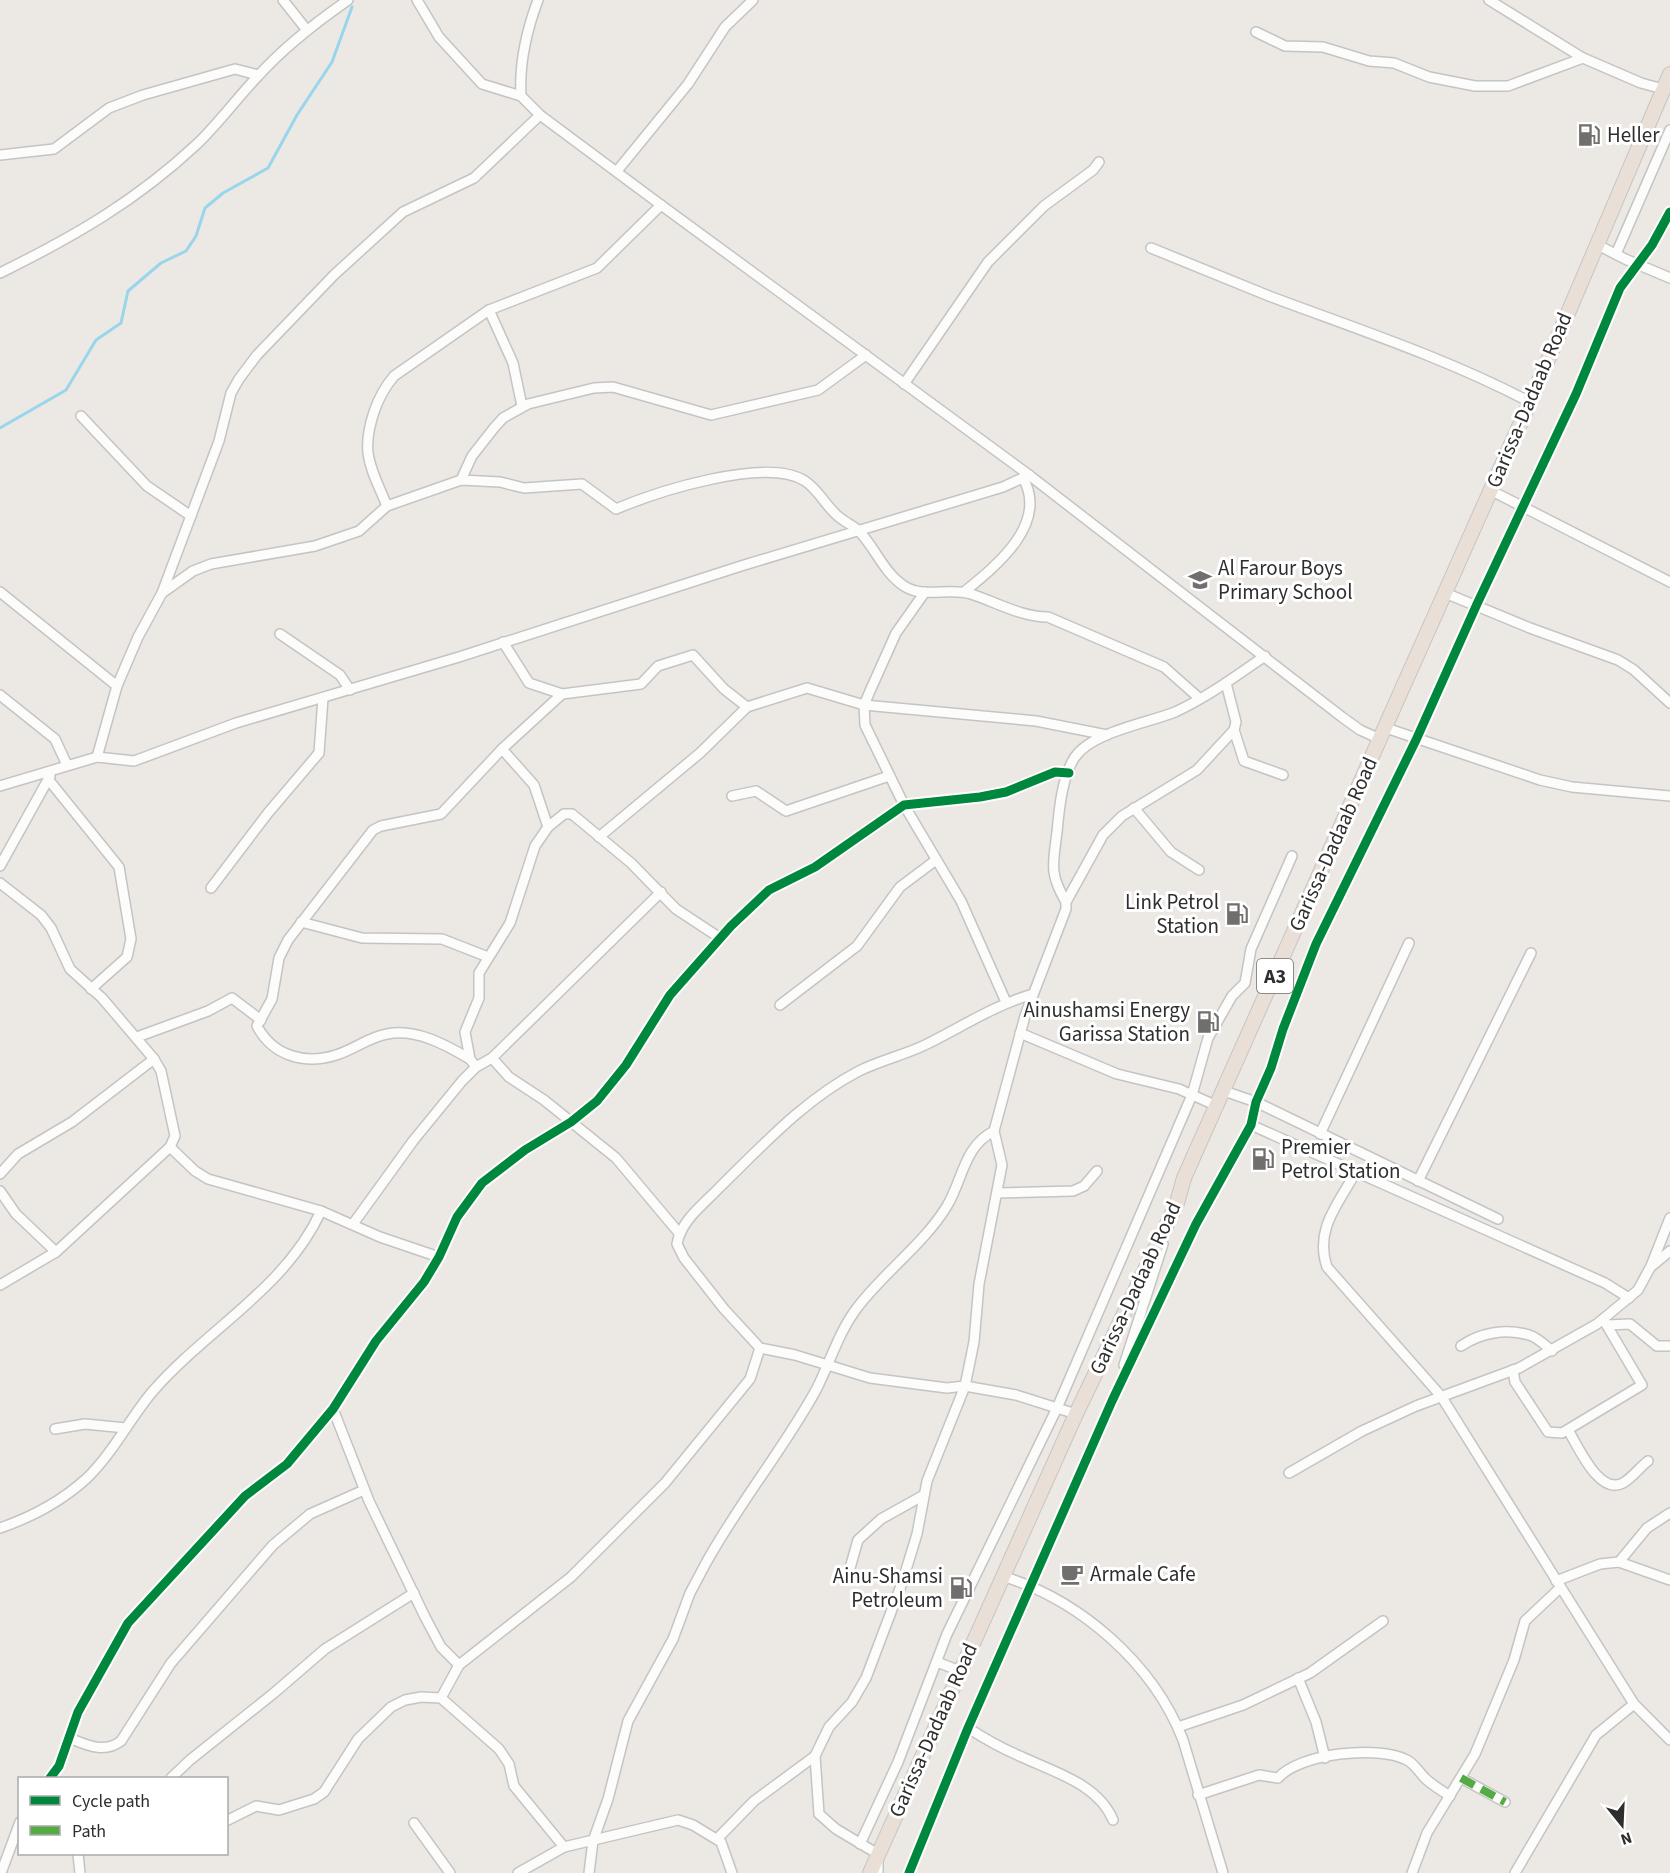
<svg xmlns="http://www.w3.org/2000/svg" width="1670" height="1873" viewBox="0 0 1670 1873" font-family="'Source Sans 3',sans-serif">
<rect width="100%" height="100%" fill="#ece8e4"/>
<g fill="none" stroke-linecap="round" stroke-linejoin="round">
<!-- stream -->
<path stroke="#99d6ec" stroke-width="3" d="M0,428L66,390L96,340L121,323L128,291L161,263L186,251L196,236L205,208L223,193L268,168L297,115L332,62L352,7"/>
<!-- minor casing -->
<g stroke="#c5c4c5" stroke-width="12">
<g id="minor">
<path d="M283,0L306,29"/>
<path d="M417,0L439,37L482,84L521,96L540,115L661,205L1029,475L1342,717L1360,730L1380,739"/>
<path d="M1489,0L1583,58"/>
<path d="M1256,32L1285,46L1323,47L1369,61L1394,63L1429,77L1475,86H1508L1583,58L1641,83L1663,89"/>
<path d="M521,96C519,62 526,32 538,0"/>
<path d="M0,155L54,149L109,108L143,95L235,69L258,75"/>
<path d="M617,171L688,84L725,27L753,0"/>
<path d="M1596,244L1625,259L1670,278"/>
<path d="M1151,248C1190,264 1229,280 1269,296C1357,329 1446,358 1530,402"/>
<path d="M1616,254L1670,130"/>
<path d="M0,273C75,236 136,201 197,144C219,123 237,98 258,76C285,46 315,23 348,0"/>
<path d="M489,310L513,363L522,406"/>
<path d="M904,384L988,262L1044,206L1093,170L1099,162"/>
<path d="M81,416L147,486L191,516"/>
<path d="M461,480L472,456L494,428L503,418L528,404L594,388L613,387L711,415L818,390L866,355"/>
<path d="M1490,490L1670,582"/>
<path d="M387,506C371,467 360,454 374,412C379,397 384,388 394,376L489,310L597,268L661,205"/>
<path d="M0,592L117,686"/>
<path d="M925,592L896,633L870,691L864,705L865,725L904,805L961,901L1006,1002"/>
<path d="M964,592C996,566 1049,524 1023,478"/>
<path d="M162,593L193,571L211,564L315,546L359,531L387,506L461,480L500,482L524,488L582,484L616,509C656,492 766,456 805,481C819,490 826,507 839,517C845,522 852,525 858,530C875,547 883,572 904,586C924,599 949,587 971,594C996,602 1021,617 1048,617L1164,667L1199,698"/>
<path d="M1445,593L1530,628L1618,660L1634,670L1670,703"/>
<path d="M280,634L340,675L350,690"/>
<path d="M503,642L529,683L562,694"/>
<path d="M0,695L55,739L67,765"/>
<path d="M1386,728L1540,780L1572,787L1670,796"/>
<path d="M1234,730L1244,761L1283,775"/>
<path d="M502,749L534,785L548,827"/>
<path d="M97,757L134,761L236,723L459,657L741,566L1003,487L1029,475"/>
<path d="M48,779L119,867L131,939L127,957L91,989"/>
<path d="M0,786L97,757L117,686L138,637L162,593L219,441L231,393L239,379L257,355L334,275L403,212L474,178L540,115"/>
<path d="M732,796L756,791L786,811L889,776"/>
<path d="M1134,808L1171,852L1199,870"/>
<path d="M599,837L700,753L747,707"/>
<path d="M0,866L50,776"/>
<path d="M0,883L41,915L51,928L70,969L102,998L154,1059L161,1071L175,1136L170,1147L56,1252L0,1285"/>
<path d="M211,888L268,813L319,753L323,698"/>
<path d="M1066,902C1049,873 1053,865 1057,832C1059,810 1062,776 1075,757C1092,732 1148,723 1175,712C1206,698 1236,676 1265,656"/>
<path d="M301,922L362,938L442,939L488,957"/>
<path d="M1033,994C995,1005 963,1026 927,1044C905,1055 881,1060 859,1071C805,1099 763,1145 720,1187C704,1204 681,1220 677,1244L684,1258L724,1309L760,1348L795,1355L870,1378L947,1388L965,1386L1016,1395L1076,1414"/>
<path d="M780,1005L857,946L900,887L936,860"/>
<path d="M1020,1033L1117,1074L1179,1089L1217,1106"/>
<path d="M137,1037L208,1011L232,998L261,1020"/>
<path d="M492,1058L509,1077L544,1100L616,1158L679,1233"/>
<path d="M470,1059C446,1045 416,1028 387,1034C369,1037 353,1050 336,1055C305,1065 273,1056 257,1026L272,999L279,958L288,940L373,830L381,826L441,814L502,749L562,694L641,684L658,666L693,655L724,689L747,707L807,688L864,705L1036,721L1107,735"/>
<path d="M476,1067L470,1059L465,1032L479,998V973L510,923L535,846L548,827L564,814H572L631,863L676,909L720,938"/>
<path d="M1224,1091L1256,1102L1498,1219"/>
<path d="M1251,1125L1605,1283L1629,1298"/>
<path d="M1320,1134L1409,943"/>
<path d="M170,1147L195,1171L208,1179L321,1211L380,1237L439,1257"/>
<path d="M1357,1170C1339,1203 1314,1229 1327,1267L1441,1396L1634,1704L1670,1740"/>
<path d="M0,1174L18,1154L72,1122L154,1059"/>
<path d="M1418,1181L1531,953"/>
<path d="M0,1191L16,1214L56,1252"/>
<path d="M998,1193L1073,1191L1084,1186L1097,1171"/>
<path d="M353,1224L413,1141L462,1081L476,1067L492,1058L661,892"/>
<path d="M1653,1265L1670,1251"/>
<path d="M1607,1325L1630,1324L1657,1346H1670"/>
<path d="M1461,1346C1480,1333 1505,1328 1529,1335C1537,1337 1546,1346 1552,1351"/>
<path d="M1124,1365L1163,1244"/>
<path d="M1513,1370L1515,1382L1548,1432L1562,1433L1642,1385L1603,1319"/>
<path d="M333,1409L369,1501L425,1617L441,1647L459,1665"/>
<path d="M55,1429L85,1424L126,1428"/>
<path d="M1568,1430C1578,1446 1599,1496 1623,1483C1632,1478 1640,1467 1648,1461"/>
<path d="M1289,1473L1362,1431L1416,1406L1519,1368L1597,1324L1638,1290L1651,1266L1670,1218"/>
<path d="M0,1528C32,1517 62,1501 87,1478C113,1453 130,1418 153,1391C207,1329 286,1288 321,1211"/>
<path d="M1619,1562L1670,1580"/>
<path d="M850,1568L858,1540L881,1519L924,1495"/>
<path d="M1002,1576C1080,1600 1153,1663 1183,1740L1223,1873"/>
<path d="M1556,1581L1600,1564L1619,1562L1647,1528L1670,1513"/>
<path d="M937,1662L960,1671"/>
<path d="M1298,1678L1316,1722L1325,1758"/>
<path d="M441,1698L459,1665L571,1577L665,1483L750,1379L760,1348"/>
<path d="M1178,1727L1243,1705L1310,1673L1383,1621"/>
<path d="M968,1728C985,1739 1003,1749 1022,1757C1054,1772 1098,1784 1113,1820"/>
<path d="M69,1738C87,1745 104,1754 121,1741L171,1663L273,1545L310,1514L364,1490"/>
<path d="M50,1778L59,1766L78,1712L128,1623L245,1496L287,1464L333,1409L376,1341L424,1282L439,1257L457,1217L482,1183L525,1150L571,1122L597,1101L626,1065L670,995L731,926L769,890L815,867L904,805L980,797L1006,792L1055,772L1069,773"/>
<path d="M171,1778L190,1760L274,1693L325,1649L414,1593"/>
<path d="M1461,1778L1505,1802"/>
<path d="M1198,1795L1259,1775L1278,1778C1300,1753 1378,1745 1407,1760C1415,1764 1420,1774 1427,1780C1434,1786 1442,1791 1450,1796"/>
<path d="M226,1821L256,1806L279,1810L314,1799L324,1792L358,1739L391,1707L405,1700L421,1697L441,1698L499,1749L509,1764L514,1786L564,1847"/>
<path d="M414,1823L450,1873"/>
<path d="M717,1839L754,1801L815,1756"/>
<path d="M860,1844L898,1762L947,1634L1057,1408L1192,1095L1208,1038L1232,996L1245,983L1251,949L1292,856"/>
<path d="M78,1854L80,1873"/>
<path d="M1,1873L20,1822"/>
<path d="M518,1873L564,1847L678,1820L693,1825L721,1842L732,1873"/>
<path d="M589,1873L593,1841L608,1799L628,1721L673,1639L690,1593L706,1563C739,1503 783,1450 816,1390C830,1363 838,1333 857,1308C884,1272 923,1245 947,1206C963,1179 964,1146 994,1131"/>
<path d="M878,1873V1854L836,1829L819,1814L815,1756L829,1727L852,1702L866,1678L902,1583L917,1534L927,1481L965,1386L974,1342L979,1284L1002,1165L994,1131L1025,1016L1066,909V902L1103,835L1122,816L1197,770L1234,730L1236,722L1226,683"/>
<path d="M909,1873L968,1728L1112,1401L1196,1224L1251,1125L1256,1102L1271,1068L1283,1029L1316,944L1416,740L1477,604L1576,394L1620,288L1652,245L1670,212"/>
<path d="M1412,1873L1427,1833L1475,1754L1514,1660L1525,1621L1560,1588"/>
<path d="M1515,1873L1596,1735L1634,1704"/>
</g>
</g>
<!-- highway casing -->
<g stroke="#c6c5c4" stroke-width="16">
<path id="highway" d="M870,1873L1076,1414L1177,1203L1184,1178L1530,402L1670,74"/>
</g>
<!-- minor -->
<use href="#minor" stroke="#fcfcfb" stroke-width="9"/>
<!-- highway -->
<use href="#highway" stroke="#eadfd6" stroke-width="14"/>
<!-- quiet -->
<path stroke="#54ab44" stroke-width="8" stroke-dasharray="15 8" stroke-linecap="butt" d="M1461,1778L1505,1802"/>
<!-- cycleway casing -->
<g stroke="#fff" stroke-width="13">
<g id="cycleway">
<path d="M50,1778L59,1766L78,1712L128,1623L245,1496L287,1464L333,1409L376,1341L424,1282L439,1257L457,1217L482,1183L525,1150L571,1122L597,1101L626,1065L670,995L731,926L769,890L815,867L904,805L980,797L1006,792L1055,772L1069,773"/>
<path d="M909,1873L968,1728L1112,1401L1196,1224L1251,1125L1256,1102L1271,1068L1283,1029L1316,944L1416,740L1477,604L1576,394L1620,288L1652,245L1670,212"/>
</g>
</g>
<!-- cycleway -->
<use href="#cycleway" stroke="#00873e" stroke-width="9"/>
</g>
<!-- icons -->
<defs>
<g id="fuel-bare" transform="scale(1.8)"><path d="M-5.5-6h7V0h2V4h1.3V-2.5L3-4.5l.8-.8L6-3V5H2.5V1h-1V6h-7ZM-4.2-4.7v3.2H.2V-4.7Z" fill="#706f6e" stroke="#fff" stroke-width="2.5" paint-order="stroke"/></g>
<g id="school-bare" transform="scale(1.8)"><path d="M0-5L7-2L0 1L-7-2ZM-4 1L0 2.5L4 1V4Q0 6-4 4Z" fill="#706f6e" stroke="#fff" stroke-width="2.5" paint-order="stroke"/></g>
<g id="cafe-bare" transform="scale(1.8)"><path d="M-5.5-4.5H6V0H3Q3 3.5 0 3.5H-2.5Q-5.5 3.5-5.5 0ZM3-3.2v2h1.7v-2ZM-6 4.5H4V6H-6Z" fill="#706f6e" stroke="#fff" stroke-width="2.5" paint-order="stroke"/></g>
</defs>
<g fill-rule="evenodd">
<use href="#fuel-bare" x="1589" y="135"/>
<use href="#school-bare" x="1200" y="580"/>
<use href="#fuel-bare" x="1237" y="914"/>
<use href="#fuel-bare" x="1208" y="1022"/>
<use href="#fuel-bare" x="1263" y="1159"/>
<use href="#cafe-bare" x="1072" y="1574"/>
<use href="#fuel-bare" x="961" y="1588"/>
</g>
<g text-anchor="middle" stroke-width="6" stroke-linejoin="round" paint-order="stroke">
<!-- shield labels -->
<rect fill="#fff" stroke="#6d6d6d" stroke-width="1.5" x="1257" y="959" width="36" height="34" rx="4.5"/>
<g font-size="20" font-weight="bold" fill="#2e2e2e">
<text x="1275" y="983">A3</text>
</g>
<!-- poi labels -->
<g font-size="21" fill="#2e2e2e" stroke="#fff" text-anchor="start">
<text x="1607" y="142">Heller</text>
<text x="1218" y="575">Al Farour Boys<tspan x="1218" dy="24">Primary School</tspan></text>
<text x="1219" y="909" text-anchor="end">Link Petrol<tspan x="1219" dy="24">Station</tspan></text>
<text x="1190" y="1017" text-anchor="end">Ainushamsi Energy<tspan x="1190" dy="24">Garissa Station</tspan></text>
<text x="1281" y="1154">Premier<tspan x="1281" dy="24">Petrol Station</tspan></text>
<text x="1090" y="1581">Armale Cafe</text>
<text x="943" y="1583" text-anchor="end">Ainu-Shamsi<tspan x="943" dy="24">Petroleum</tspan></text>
</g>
<!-- street labels -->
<g font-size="21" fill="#2e2e2e" stroke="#fff">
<text transform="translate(1529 400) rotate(-67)" y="7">Garissa-Dadaab Road</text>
<text transform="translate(1333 844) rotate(-66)" y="7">Garissa-Dadaab Road</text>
<text transform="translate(1135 1288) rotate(-65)" y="7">Garissa-Dadaab Road</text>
<text transform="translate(933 1730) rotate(-66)" y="7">Garissa-Dadaab Road</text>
</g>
</g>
<!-- legend -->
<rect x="18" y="1777" width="210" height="78" fill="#ffffff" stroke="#ababab" stroke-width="1.5"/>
<rect x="30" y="1796" width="30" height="9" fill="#00873e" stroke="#ababab" stroke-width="1.5"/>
<text x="72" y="1807" font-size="18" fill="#2e2e2e">Cycle path</text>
<rect x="30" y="1826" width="30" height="9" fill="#54ab44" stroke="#ababab" stroke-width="1.5"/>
<text x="72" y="1837" font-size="18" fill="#2e2e2e">Path</text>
<!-- north arrow -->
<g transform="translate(1622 1825) rotate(162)" stroke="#ffffff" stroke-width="4.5" paint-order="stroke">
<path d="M0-4.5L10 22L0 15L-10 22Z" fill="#2e2e2e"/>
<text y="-9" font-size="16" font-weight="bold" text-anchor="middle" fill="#2e2e2e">N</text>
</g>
</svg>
